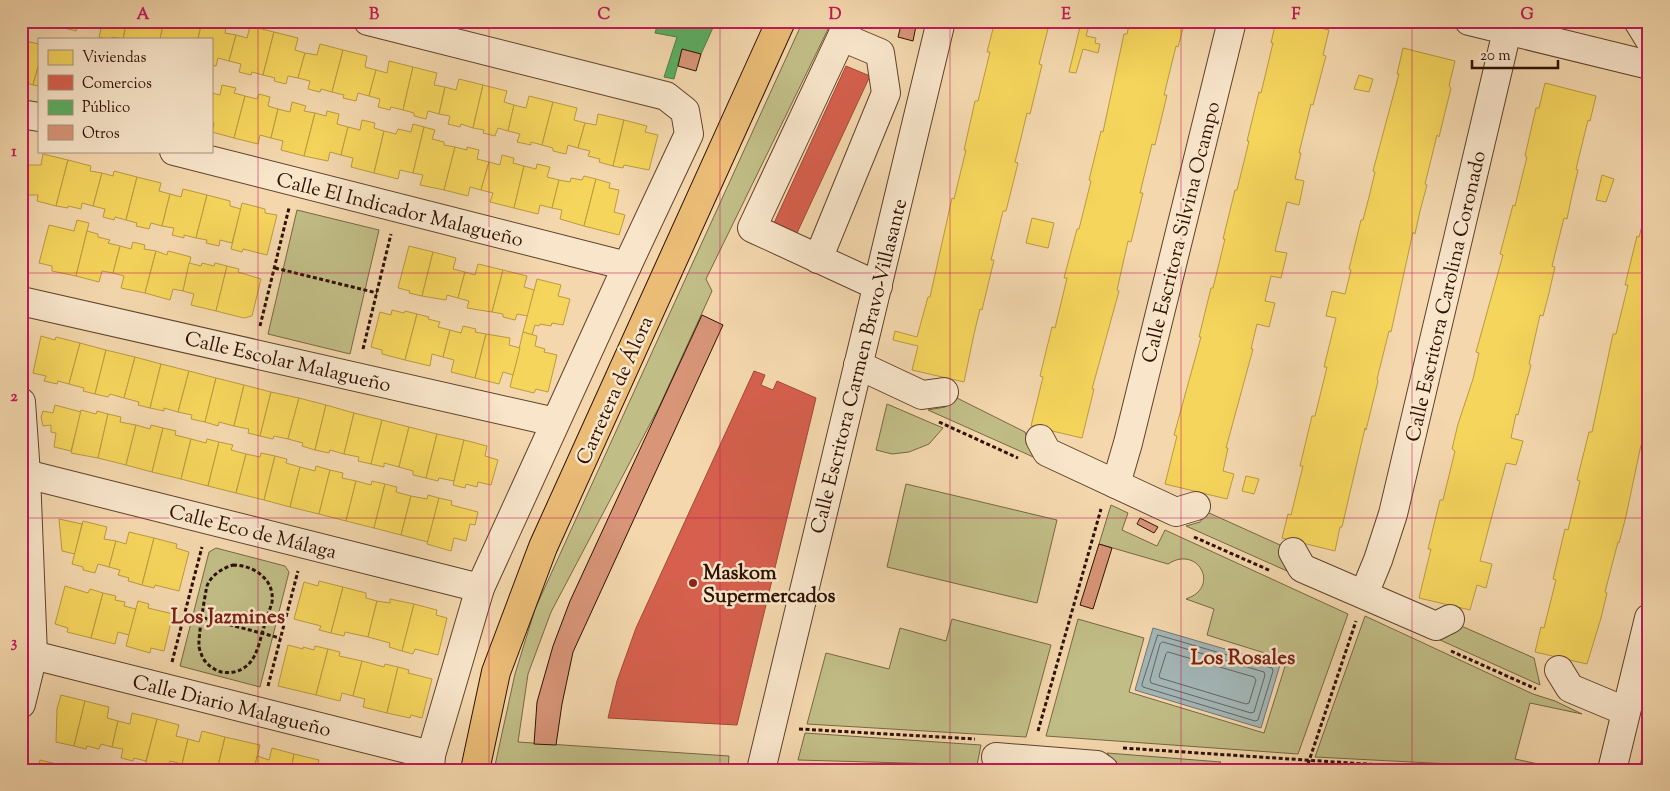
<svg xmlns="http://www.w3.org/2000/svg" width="1670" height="791" viewBox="0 0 1670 791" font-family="'Sorts Mill Goudy',serif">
<rect width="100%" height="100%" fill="#f4d7ad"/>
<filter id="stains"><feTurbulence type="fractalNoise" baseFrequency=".004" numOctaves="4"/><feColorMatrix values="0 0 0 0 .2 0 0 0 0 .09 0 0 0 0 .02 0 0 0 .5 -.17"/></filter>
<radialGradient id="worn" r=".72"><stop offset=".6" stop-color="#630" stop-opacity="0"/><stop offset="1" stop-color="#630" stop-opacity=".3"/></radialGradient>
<!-- green -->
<g fill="#c1bd86" stroke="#786744">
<path d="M803,21H832L706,279L712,291L659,407L551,612L528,674L518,742L729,756L728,770H494L515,674L535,609Z"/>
<path d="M297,210L379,230L350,354L268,334Z"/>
<path d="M957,398L1025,432L1029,444L1040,460L928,410L945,407Z"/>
<path d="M887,404L943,428L929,444L909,452L892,454L876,450Z"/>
<path d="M906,484L1057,520L1037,603L887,567Z"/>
<path d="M1111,505L1128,513L1122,530L1157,546L1165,530L1348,614L1298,754L1046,736L1078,619L1144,638L1129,692L1264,733L1287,660L1207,635L1214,609L1186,599C1190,597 1194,596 1197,593C1215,577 1194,547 1168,564L1099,544Z"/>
<path d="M1207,512L1280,545L1281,558L1287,571L1186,526L1200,522Z"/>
<path d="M216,548L285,566L289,572L260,687L180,666L209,552Z"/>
<path d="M1365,616L1533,694L1555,701L1582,714L1530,703L1515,759L1566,770L1315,757Z"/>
<path d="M952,619L1051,645L1026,737L807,724L826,653L889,669L900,628L946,641Z"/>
<path d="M1459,625L1534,658L1540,685L1440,640L1448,636Z"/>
<path d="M1649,728V770H1639Z"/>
<path d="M805,733L981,745L977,765L798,760Z"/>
<path d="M1107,753L1221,762L1210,770H1119L1116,763Z"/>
</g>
<!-- water -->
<path fill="#a2b6b7" stroke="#74746e" d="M1153,628L1280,665L1261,728L1135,690Z"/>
<!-- homes -->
<g fill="#f6d55c" stroke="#ba9a41">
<path d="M53,21H91L90,26L78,23L76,31L64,28V25Z"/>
<path d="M91,21H127L123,39L112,37L111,39H106L99,37L101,29L90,26Z"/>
<path d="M127,21H164L160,39H123Z"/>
<path d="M164,21H202L198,39H160Z"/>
<path d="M202,21H227L225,33L236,35L229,61L218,58L216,66L211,65V39H198Z"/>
<path d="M995,21H1050L1039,64L1042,65L1030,114L1027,113L1021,138L1015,162L1018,163L1006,211H1003L991,260H994L982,310L980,309L974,334L964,382L912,370L918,346L893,340L895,331L917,337L928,297H930L952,198L954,199L966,150H964L975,101H978L990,52H987Z"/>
<path d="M1130,21H1185L1178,47L1176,46L1164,95H1167L1155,145L1152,144L1140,193H1143L1131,242L1128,241L1117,290L1119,291L1092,389H1094L1082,438L1031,426L1043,377L1040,376L1052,327L1055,328L1067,278H1064L1077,229H1079L1091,181L1089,180L1101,131L1103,132L1124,34H1127Z"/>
<path d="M1276,21H1291L1329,30L1323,55L1326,56L1313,105L1311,104L1299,153H1301L1295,179L1304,181L1299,205L1287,202L1275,251L1287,253L1281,278L1271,276L1265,301L1275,303L1269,327L1257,324L1251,349H1253L1226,448H1228L1223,471L1234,474L1227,499L1165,484L1177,436L1174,435L1201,337H1199L1211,288H1213L1225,239H1223L1235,190H1237L1249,141H1247L1259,92L1261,93L1273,43H1271Z"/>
<path d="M250,26L274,32L263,75L252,72L251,75L239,72L241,64L229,61L236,35L247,38Z"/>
<path d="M1080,27L1088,29L1086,36L1096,38L1095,43L1100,44L1098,53L1083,49L1076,73L1069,72Z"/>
<path d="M274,32L298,38L295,50L305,53L298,78L288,76L286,84L274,81L275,78L263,75Z"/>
<path d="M21,40L39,44V63L33,85L21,81Z"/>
<path d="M320,44L343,50L332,92L321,89L320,92L308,89L310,81L298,78L305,53L317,55Z"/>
<path d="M1403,48L1455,61L1449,86L1451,88L1439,137L1437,135L1425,184L1427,185L1420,211L1415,234L1413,232L1391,332L1389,331L1377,379L1378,381L1366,430L1365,428L1342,527H1340L1335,551L1282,538L1288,514L1291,515L1303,466H1300L1312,416H1315L1327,367H1324L1336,318L1326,316L1332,291L1345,294L1351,270L1349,269L1361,220H1363L1369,197L1375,172L1373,171L1399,74H1397Z"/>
<path d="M343,50L367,56L365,67L376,70L369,96L358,93L356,101L343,98L344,95L332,92Z"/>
<path d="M389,61L413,67L403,110L391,107L390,110L378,107L380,99L369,96L376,70L387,73Z"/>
<path d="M39,63V86L33,85Z"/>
<path d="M413,67L437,73L434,85L445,87L439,114L428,111L426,119L414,116V113L403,110Z"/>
<path d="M1359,75L1373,79L1369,92L1354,89Z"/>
<path d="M459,79L483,85L473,128L461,124L460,127L448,124L450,116L439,114L445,87L456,90Z"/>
<path d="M1545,83L1596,96L1590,121L1588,120L1576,169L1578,170L1572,195L1567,219L1564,218L1552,266L1555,267L1549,293L1543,316L1540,315L1529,364L1531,365L1518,415L1516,414L1511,438L1523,441L1516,465L1506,463L1480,561L1492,564L1486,588L1477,585L1470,610L1419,598L1431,549H1428L1440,500H1443L1455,451L1452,449L1458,424L1473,379L1479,353L1476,352L1503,255L1500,254L1513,205L1515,206L1521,181L1527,157L1525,156L1536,108H1539Z"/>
<path d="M222,85L236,88L234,93L245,96L234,138L212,132L214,123H211V93L220,95Z"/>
<path d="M483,85L507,91L504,102L514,105L508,131L498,128L495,136L483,133L484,130L473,128Z"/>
<path d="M259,94L270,97L268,106L278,109L271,138L260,135L258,144L234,138L245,96L257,99Z"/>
<path d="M529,96L553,102L542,145L531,142V145L517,142L520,134L508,131L514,105L526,108Z"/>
<path d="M292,102L306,106L304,111L315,113L304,156L281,150L283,141L271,138L278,109L290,112Z"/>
<path d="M553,102L577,108L574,120L585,123L578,148L568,145L566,154L553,151V148L542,145Z"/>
<path d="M327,111L339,114L337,124L348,127L341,155L330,152L328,161L304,156L315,113L326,116Z"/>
<path d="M598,114L624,120L613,166L599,162L600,159L588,156L590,151L578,148L585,123L596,125Z"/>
<path d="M362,120L375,123L374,128L384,131L374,173L351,167L353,158L341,155L348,127L360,130Z"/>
<path d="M624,120L647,126L645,132L658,135L649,170L624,165L623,168L613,166Z"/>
<path d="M413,124L424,127L413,173L400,170L398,179L374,173L384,131L396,134L398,129L411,132Z"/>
<path d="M424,127L435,130L432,139L444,142V145L455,147L444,190L420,185L423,175L413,173Z"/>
<path d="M455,147L467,150V147L479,150L477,159L489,162L481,190L470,187L468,196L444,190Z"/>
<path d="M43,154L68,160L56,206L37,201L38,195H24L25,165H41Z"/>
<path d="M502,155L514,158L513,163L524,166L514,208L490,202L493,193L481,190L489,162L500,165Z"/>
<path d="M68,160L91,166L90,171L102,173L93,206L82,203L81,209L68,206V208L56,206Z"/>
<path d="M537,164L550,167L547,177L559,180L552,208L540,205L538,214L514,208L524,166L536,169Z"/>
<path d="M114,171L137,177L126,220L115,217L114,220L103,217L105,209L93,206L102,173L113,176Z"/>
<path d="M1602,175L1614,179L1606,202L1596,200Z"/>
<path d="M584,176L596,179L584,226L560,219L562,210L552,208L559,180L570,182L571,178L582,180Z"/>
<path d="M137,177L161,183L159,191L170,194L162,226L151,223L149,229L136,226L137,223L126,220Z"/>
<path d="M596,179L610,183L609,188L619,190L614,212L625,215L619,235L584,226Z"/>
<path d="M183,189L207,195L196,238L184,235V238L172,235L174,228L162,226L170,194L181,197Z"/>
<path d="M207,195L230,201V206L241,209L232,243L220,240L219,246L206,243L207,240L196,238Z"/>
<path d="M1649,200V422L1643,446L1641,445L1626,516L1619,543L1618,542L1605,592L1607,593L1601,618L1587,664L1535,652L1541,627L1544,628L1556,580L1553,579L1565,529L1568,530L1580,481L1577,480L1589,432H1592L1613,334H1616L1628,285H1625L1637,236L1639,237Z"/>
<path d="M242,203L265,209V213L277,215L267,255L243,249L242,252L231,249Z"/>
<path d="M1032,218L1054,223L1048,248L1026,243Z"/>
<path d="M77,220L89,223L76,276L52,271V266L39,263L49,225L74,231Z"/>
<path d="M87,231L98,234V237L110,240L108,243L120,246L113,273L102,271L99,282L76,276Z"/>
<path d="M133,242L145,245L144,249L156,251L145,293L121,288L124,276L113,273L120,246L131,249Z"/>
<path d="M409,246L433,252L422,296L409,293L410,291L398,288Z"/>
<path d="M156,251L167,255L168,251L191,257L183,291L173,289L170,300L145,293Z"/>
<path d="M433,252L456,258L453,269L465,272L458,298L447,295L446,300L422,296Z"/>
<path d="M189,263L201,266L202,263L214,266L215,263L227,266L216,311L191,305L194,294L183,291Z"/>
<path d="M478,264L503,270L492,312L467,308L469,301L458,298L465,272L475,275Z"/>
<path d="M227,266L239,269L238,272L261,279L252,316L244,318L216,311Z"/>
<path d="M503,270L527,276L524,287L534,290L528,316L517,314L515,320L503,317V314L492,312Z"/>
<path d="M537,279L561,285L558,296L570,299L563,325L552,323L551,326L540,324L539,326L535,325L532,335L523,332Z"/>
<path d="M392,310L404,313L405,311L417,314L405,360L382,354V350L371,347L380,312L391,315Z"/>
<path d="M417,314L429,317L428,319L440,322L438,327L450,330L443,357L432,354L430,366L405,360Z"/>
<path d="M463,326L476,329L475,332L486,334L475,378L451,372L454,360L443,357L450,330L461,333Z"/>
<path d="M523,332L537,336L535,346L545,349L544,352L557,355L548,392L536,389L534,393L510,387Z"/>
<path d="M486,334L510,338L509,345L520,348L513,375L503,372L499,384L475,378Z"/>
<path d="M41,336L55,340L56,337L80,343L69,384L58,381L57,384L44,381L46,376L33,373Z"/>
<path d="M80,343L106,350L95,394L83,391L84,388L69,384Z"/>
<path d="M106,350L135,357L124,398L110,394L108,397L95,394Z"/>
<path d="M135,357L161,364L150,408L138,405L139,402L124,398Z"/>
<path d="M161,364L189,371L178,412L164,408V411L150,408Z"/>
<path d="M189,371L216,378L205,422L191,419L192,415L178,412Z"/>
<path d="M216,378L244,385L234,426L219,422L218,426L205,422Z"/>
<path d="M244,385L271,392L260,436L248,433L249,429L234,426Z"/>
<path d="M271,392L299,398L288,439L274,436L273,439L260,436Z"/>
<path d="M299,398L326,405L315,450L302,446L303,443L288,439Z"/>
<path d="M55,405L81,412L71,451L54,447L56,433L51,432V425L43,426L41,417L43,411L53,413Z"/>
<path d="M326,405L354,413L344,454L330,450L329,453L315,450Z"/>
<path d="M81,410L96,414L97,411L108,414L98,458L71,453Z"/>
<path d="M354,413L382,420L371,464L358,461L359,457L344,454Z"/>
<path d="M108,414L121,417L120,422L136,425L126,465L98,458Z"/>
<path d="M382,420L409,427L399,467L384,463V467L371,464Z"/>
<path d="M136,425L150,429L151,425L163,428L152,472L126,465Z"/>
<path d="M409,427L437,434L426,478L413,475V471L399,467Z"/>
<path d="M163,428L176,431L175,435L191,439L181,479L152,472Z"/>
<path d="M437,434L464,440L454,481L439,478L438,481L426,478Z"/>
<path d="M191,439L206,443L207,439L219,442L208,486L181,479Z"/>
<path d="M464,440L487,446L485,456L498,460L491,485L478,482L477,487L466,484L465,488L453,485Z"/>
<path d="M219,442L233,445L231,450L246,454L236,493L208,486Z"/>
<path d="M261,453L275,456L264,500L236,493L246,454L260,457Z"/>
<path d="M275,456L287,459L286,463L300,467L290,507L264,500Z"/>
<path d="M316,466L330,470L319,514L290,507L300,467L315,471Z"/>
<path d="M330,470L343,473L342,478L356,481L346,521L319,514Z"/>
<path d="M1246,476L1259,479L1254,494L1242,491Z"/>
<path d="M356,481L371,485L372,481L385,484L374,528L346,521Z"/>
<path d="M385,484L397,487L396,492L411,496L401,535L374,528Z"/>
<path d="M428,495L439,498L428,542L401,535L411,496L427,499Z"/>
<path d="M439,498L452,501L451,505L478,512L475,525L470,524L466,541L454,538L451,551L427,544Z"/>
<path d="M59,519L82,524L75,554L62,551Z"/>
<path d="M83,521L107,527L104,539L116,541L109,567L98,564L95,573L83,570V567L72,564Z"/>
<path d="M129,532L154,538L142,585L128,581L129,578L118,575L120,570L109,567L116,541L126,544Z"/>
<path d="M154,538L177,544L176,548L189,552L179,591L155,585L154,588L142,585Z"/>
<path d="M319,581L343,587L331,633L319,630L321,626L294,619L304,582L318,586Z"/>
<path d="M65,586L88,593L90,589L103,593L91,638L67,632L68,628L55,624Z"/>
<path d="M343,587L366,593V598L377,601L368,637L345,632L344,636L331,633Z"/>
<path d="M103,593L116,596L115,600L125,602L124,606L136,609L129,635L118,632L115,644L91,638Z"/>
<path d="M390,599L414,604L402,651L389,647L390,643L368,637L377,601L390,603Z"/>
<path d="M138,601L149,604L148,608L173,614L164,651L151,648L150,653L126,646Z"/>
<path d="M414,604L437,610L436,615L447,618L438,655L415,649L413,654L402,651Z"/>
<path d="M288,645L303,649V647L314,650L315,646L328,649L316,695L278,686Z"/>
<path d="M328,649L340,652L339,656L362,661L353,696L342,693L340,701L316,695Z"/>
<path d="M362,661L384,667L385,664L398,667L387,713L363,707L365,699L353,696Z"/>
<path d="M398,667L409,670L408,673L432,679L422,718L411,715L410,718L387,713Z"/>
<path d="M61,695L85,701L74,746L56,742L57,709Z"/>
<path d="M85,701L109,707L107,718L118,721L112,747L101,744L99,749L87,746L86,749L74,746Z"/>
<path d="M132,713L157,719L146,761L134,758L133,761L121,758L123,749L112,747L118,721L130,724Z"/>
<path d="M157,719L179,725L176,736L188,739L182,764L170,761L168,770L156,767V770H144Z"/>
<path d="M202,731L225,737L217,770H192L193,767L182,764L188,739L199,742Z"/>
<path d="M225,737L260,745L254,770H217Z"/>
<path d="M272,748L294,754L291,770H254L257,756L269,760Z"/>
<path d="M294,754L319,760L316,770H291Z"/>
<path d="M40,760L65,766V763L78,766L77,770H38Z"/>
</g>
<!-- shops -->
<g fill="#d6604d" stroke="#a44836">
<path d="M846,66L870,76L797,233L774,223Z"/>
<path d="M754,371L765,375L761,385L773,390L777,381L816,398L737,725L608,718L617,681L636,628Z"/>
</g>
<!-- public -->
<path fill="#5aae61" stroke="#4d7f44" d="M651,21H716L701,54L682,49L674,79L664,77L677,37L655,33L658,23Z"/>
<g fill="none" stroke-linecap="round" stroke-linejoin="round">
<!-- shore -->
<g stroke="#68645c" stroke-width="1">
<path d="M1158,635L1272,668L1273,671L1258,720L1255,721L1143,687L1142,685Z"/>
<path d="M1163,642L1264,672L1265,675L1254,712L1251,713L1151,683L1150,680L1160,644Z"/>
<path d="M1168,652L1254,677L1256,680L1249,703L1246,704L1160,678L1159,676L1166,654Z"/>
</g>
</g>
<!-- building -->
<g fill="#d89578" stroke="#2f1101">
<path d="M902,21H917L913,41L898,37Z"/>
<path d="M682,49L701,54L696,71L678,66Z"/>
<path d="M702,315L723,325L573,652L562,704L556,745L534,744L537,702L553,646L570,601Z"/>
<path d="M1140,518L1158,527L1154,533L1137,524Z"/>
<path d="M1099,544L1112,548L1093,609L1080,605Z"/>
</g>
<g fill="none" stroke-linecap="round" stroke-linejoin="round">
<!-- minor casing -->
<g stroke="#60422c" stroke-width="30">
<g id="minor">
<path d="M368,21L666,96L685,111L689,134L627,266L480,588L431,755L430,770"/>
<path d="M849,21L752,228L878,286"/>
<path d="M1469,21L1649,65"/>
<path d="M1638,21L1649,39"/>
<path d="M21,114L39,117"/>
<path d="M174,151L627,266"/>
<path d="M818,259L886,93L880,53L842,37"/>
<path d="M21,301L555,422"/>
<path d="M858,365L922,395L944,392"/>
<path d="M21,402L26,474L33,655L21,704"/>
<path d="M1040,439L1047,452L1176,512L1196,506"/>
<path d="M26,474L480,588"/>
<path d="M1116,484L1128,443L1232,21"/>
<path d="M1293,552L1302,568L1436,626L1450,619"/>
<path d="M1364,594L1378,560L1393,514L1507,31"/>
<path d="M33,655L431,755"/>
<path d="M1559,670L1570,688L1625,711"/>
<path d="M996,757L1097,765L1104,770"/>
<path d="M761,770L941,21"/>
<path d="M1612,770L1649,618"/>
</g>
</g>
<!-- major casing -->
<g stroke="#2f1101" stroke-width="30">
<path id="major" d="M475,770L496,672L543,547L781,21"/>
</g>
<!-- path -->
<g stroke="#2f1101" stroke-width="3" stroke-dasharray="4 2.5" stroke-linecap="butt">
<path d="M275,268L377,293"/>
<path d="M260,326L289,208"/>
<path d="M363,349L391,234"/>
<path d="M939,422L1018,458"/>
<path d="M1194,537L1271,571"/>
<path d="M233,565C253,565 275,579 272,602C270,610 266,619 264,627C258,646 256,667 234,672C228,673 222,673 216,670C209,666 203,661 201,653C200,652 199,647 199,646C198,638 205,594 207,586C211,575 223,568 233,565Z"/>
<path d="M185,613L280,638"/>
<path d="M1451,651L1536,689"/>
<path d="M172,662L202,547"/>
<path d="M268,686L298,571"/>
<path d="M799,729L975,739"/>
<path d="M1038,731L1101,509"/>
<path d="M1123,748L1457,770"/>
<path d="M1306,770L1356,621"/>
</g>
<!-- minor -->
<use href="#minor" stroke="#f8e5ca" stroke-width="28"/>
<!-- major -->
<use href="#major" stroke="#eabc76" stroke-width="28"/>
</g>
<!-- grid -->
<path fill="none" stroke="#c2185b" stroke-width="1" stroke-opacity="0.55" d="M258,21V770M489,21V770M720,21V770M950,21V770M1181,21V770M1412,21V770M21,273H1649M21,518H1649"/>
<!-- markers -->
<circle fill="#8f2418" stroke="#f8e5ca" stroke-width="2" cx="693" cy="583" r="5"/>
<g text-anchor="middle" stroke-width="5" stroke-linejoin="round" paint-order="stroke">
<!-- street labels -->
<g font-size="20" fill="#2f1101" stroke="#f8e5ca">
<text transform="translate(400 209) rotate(14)" y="7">Calle El Indicador Malagueño</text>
<text transform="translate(1180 232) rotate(-76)" y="7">Calle Escritora Silvina Ocampo</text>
<text transform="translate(1445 296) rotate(-77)" y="7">Calle Escritora Carolina Coronado</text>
<text transform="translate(288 361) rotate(13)" y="7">Calle Escolar Malagueño</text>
<text transform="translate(858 366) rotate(-76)" y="7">Calle Escritora Carmen Bravo-Villasante</text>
<text transform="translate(614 390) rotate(-66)" y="7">Carretera de Álora</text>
<text transform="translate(253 531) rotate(14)" y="7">Calle Eco de Málaga</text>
<text transform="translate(232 705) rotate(14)" y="7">Calle Diario Malagueño</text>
</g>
<!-- poi labels -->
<g font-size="20" font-weight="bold" fill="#2f1101" stroke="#f8e5ca" text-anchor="start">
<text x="703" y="579">Maskom<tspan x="703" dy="23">Supermercados</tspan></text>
</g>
<!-- neighbourhood labels -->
<g font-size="21" font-weight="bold" fill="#7a1f14" stroke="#f8e5ca">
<text x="228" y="623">Los Jazmines</text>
<text x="1243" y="664">Los Rosales</text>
</g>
</g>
<!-- margin -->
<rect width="1670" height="791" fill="none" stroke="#f4d7ad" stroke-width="55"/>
<!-- legend -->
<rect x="38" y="38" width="175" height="115" fill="#f8e5ca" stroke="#a8907a"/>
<rect x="48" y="50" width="25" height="15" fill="#f6d55c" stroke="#a8907a"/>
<text x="82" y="62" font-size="15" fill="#2f1101">Viviendas</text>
<rect x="48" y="75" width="25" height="15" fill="#d6604d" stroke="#a8907a"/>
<text x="82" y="88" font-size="15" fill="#2f1101">Comercios</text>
<rect x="48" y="100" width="25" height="15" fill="#5aae61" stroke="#a8907a"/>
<text x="82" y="112" font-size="15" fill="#2f1101">Público</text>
<rect x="48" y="125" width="25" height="15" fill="#d89578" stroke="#a8907a"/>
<text x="82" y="138" font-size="15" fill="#2f1101">Otros</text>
<!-- scale -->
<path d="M1472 60v8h86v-8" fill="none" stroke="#2f1101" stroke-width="2.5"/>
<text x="1480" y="60" font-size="15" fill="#2f1101" stroke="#f8e5ca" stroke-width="4" paint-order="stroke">20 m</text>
<rect x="28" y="28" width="1614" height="736" fill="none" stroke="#c2185b" stroke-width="2"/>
<g font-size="16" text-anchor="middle" font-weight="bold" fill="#c2185b">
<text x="143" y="19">A</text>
<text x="374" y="19">B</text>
<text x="604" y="19">C</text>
<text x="835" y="19">D</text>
<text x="1066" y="19">E</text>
<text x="1296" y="19">F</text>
<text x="1527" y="19">G</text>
<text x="14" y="156">1</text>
<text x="14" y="401">2</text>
<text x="14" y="647">3</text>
</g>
<rect width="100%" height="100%" filter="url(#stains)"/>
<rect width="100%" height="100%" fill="url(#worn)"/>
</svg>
